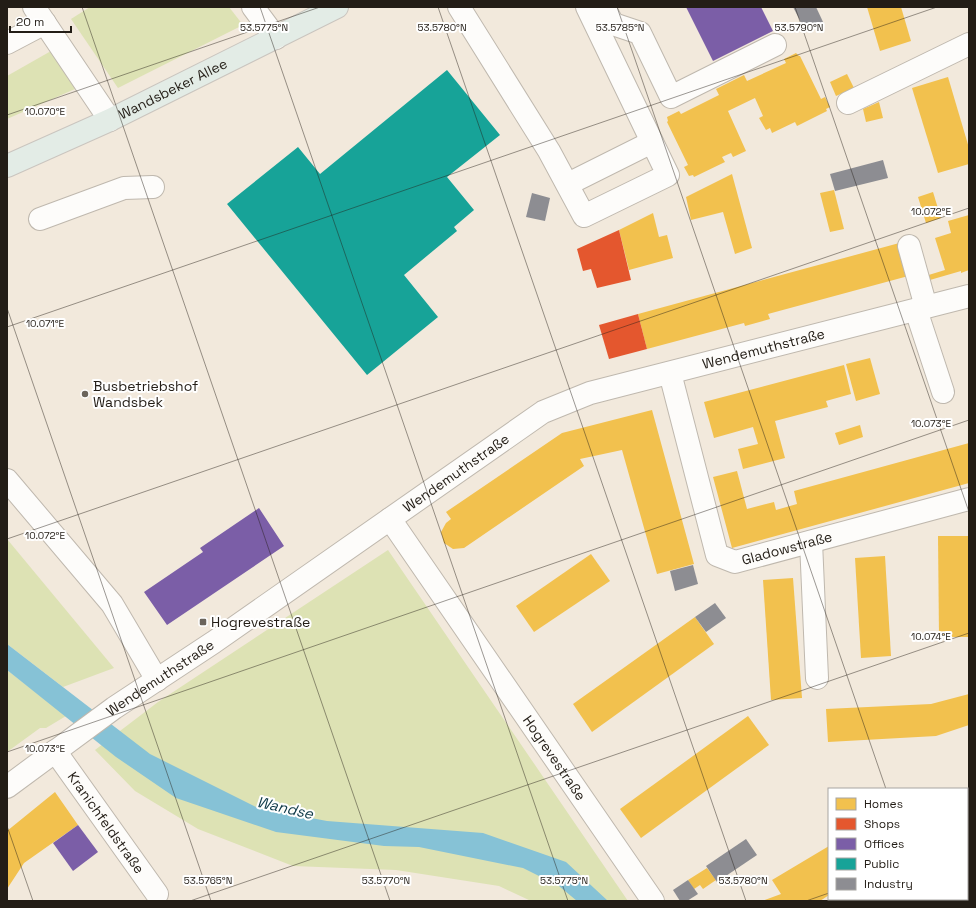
<svg xmlns="http://www.w3.org/2000/svg" width="976" height="908" viewBox="0 0 976 908" font-family="'Space Grotesk',sans-serif">
<rect width="100%" height="100%" fill="#f2e9dc"/>
<!-- green -->
<g fill="#dde2b4">
<path d="M90,7H229L243,25L118,88L71,19Z"/>
<path d="M51,51L75,89L7,119V76Z"/>
<path d="M7,539L114,668L63,687L7,644Z"/>
<path d="M388,550L628,901H531L499,886L396,870L293,866L198,829L135,791L95,750L158,702Z"/>
<path d="M7,670L66,716L46,728H40L7,752Z"/>
</g>
<!-- water -->
<path fill="#86c2d6" d="M7,644L150,754L258,808L327,821L483,833L566,862L608,901H577L559,886L523,868L419,847L384,846L276,832L176,798L116,757L7,670Z"/>
<!-- homes -->
<g fill="#f2c14e">
<path d="M867,7H901L911,41L880,51Z"/>
<path d="M796,53L799,56H800L821,99L825,97L830,107L826,109L827,111L797,126L795,122L772,133L770,128L766,130L759,118L763,116L755,98L728,111L746,151L733,157L731,153L722,157L725,162L694,177L693,175L689,176L684,167L688,165L667,122L668,121L667,117L679,111L681,114L719,95L716,89L744,75L747,81L786,63L784,59Z"/>
<path d="M847,74L854,88L836,96L830,82Z"/>
<path d="M948,77L969,148V164L938,173L912,88Z"/>
<path d="M879,102L883,118L866,122L863,109Z"/>
<path d="M732,174L752,248L735,254L723,212L691,220L686,197Z"/>
<path d="M834,190L844,229L830,232L820,193Z"/>
<path d="M933,192L941,218L926,223L918,197Z"/>
<path d="M653,213L659,237L667,235L673,258L629,270L619,230Z"/>
<path d="M969,215V270L961,273V271L923,282L922,277L945,270L935,238L951,233L948,221Z"/>
<path d="M903,242L912,275L768,314L770,319L745,326L744,323L647,349L638,314Z"/>
<path d="M870,358L880,394L856,401L846,364Z"/>
<path d="M844,365L851,394L826,401L828,407L775,421L785,458L743,469L738,449L758,444L753,427L714,438L704,402Z"/>
<path d="M652,410L694,564L657,574L622,450L580,459L584,466L464,548L453,549L444,543L441,532L446,523L451,519L446,512L562,433Z"/>
<path d="M860,425L863,437L839,445L835,433Z"/>
<path d="M969,443V483L732,548L713,477L737,471L747,509L774,502L776,510L797,504L794,491Z"/>
<path d="M938,536H969V637H939Z"/>
<path d="M591,554L610,581L534,632L516,606Z"/>
<path d="M885,556L891,656L861,658L855,558Z"/>
<path d="M793,578L802,698L771,700L763,580Z"/>
<path d="M695,617L714,644L592,732L573,704Z"/>
<path d="M969,694V725L936,736L828,742L826,709L931,704Z"/>
<path d="M748,716L769,745L641,838L620,809Z"/>
<path d="M55,792L78,825L24,863L7,889V831Z"/>
<path d="M969,803V841H967V804Z"/>
<path d="M829,846V895L820,901H762L781,894L772,880Z"/>
<path d="M707,868L716,880L703,889L700,885L694,889L688,880Z"/>
</g>
<!-- shops -->
<g fill="#e4572e">
<path d="M619,230L631,280L597,288L591,269L583,271L577,249Z"/>
<path d="M638,314L647,349L609,359L599,325Z"/>
</g>
<!-- offices -->
<g fill="#7b5ea7">
<path d="M686,7H761L773,31L713,61Z"/>
<path d="M259,508L284,546L167,625L144,592L203,552L200,548Z"/>
<path d="M78,825L98,852L73,871L53,843Z"/>
</g>
<!-- public -->
<path fill="#17a398" d="M447,70L500,135L447,177L474,210L454,227L457,231L404,275L438,317L367,375L227,204L298,147L320,174Z"/>
<!-- industry -->
<g fill="#8d8d92">
<path d="M793,7H816L824,24L806,32Z"/>
<path d="M883,160L888,178L835,191L830,174Z"/>
<path d="M532,193L550,198L545,221L526,217Z"/>
<path d="M693,565L698,584L675,591L670,571Z"/>
<path d="M715,603L726,618L706,632L695,617Z"/>
<path d="M746,839L757,855L717,882L706,866Z"/>
<path d="M688,880L698,894L687,901H680L673,890Z"/>
</g>
<g fill="none" stroke-linecap="round" stroke-linejoin="round">
<!-- minor casing -->
<g stroke="#bfb8ae" stroke-width="24">
<g id="minor">
<path d="M34,7L110,120"/>
<path d="M253,7L276,38"/>
<path d="M459,7L549,151L584,216L668,175L587,7"/>
<path d="M604,7L613,24L640,33L671,97L775,45"/>
<path d="M7,43L45,23"/>
<path d="M848,103L969,44"/>
<path d="M568,184L652,142"/>
<path d="M40,219L124,188L153,187"/>
<path d="M909,246L926,307"/>
<path d="M916,310L943,392"/>
<path id="s1" d="M670,373L717,555L735,562L969,499"/>
<path d="M7,480L112,604L157,680"/>
<path id="s2" d="M390,519L653,901"/>
<path d="M811,542L817,678"/>
<path id="s3" d="M55,751L157,894"/>
<path id="s4" d="M7,787L114,708L214,642L543,412L590,393L969,296"/>
<path d="M967,882H969"/>
<path d="M920,901L925,899"/>
</g>
</g>
<!-- major casing -->
<g stroke="#cac5bf" stroke-width="24">
<g id="major">
<path id="s5" d="M7,166L110,120L337,7"/>
</g>
</g>
<!-- minor -->
<use href="#minor" stroke="#fdfcfa" stroke-width="22"/>
<!-- major -->
<use href="#major" stroke="#e3ece6" stroke-width="22"/>
</g>
<!-- ticks -->
<path fill="none" stroke="#231d16" stroke-width="1" stroke-opacity="0.45" d="M82,7L390,901M260,7L568,901M438,7L746,901M617,7L886,789M795,7L969,512M7,115L320,7M7,308L211,901M7,327L937,7M7,539L969,208M7,752L969,420M7,826L33,901M967,846L969,845M924,899L925,901M190,901L969,633M806,901L829,893"/>
<!-- markers -->
<g fill="#6b645b" stroke="#fff" stroke-width="1.5">
<circle cx="85" cy="394" r="4"/>
<rect x="199" y="618" width="8" height="8" rx="2"/>
</g>
<g text-anchor="middle" stroke-width="4" stroke-linejoin="round" paint-order="stroke">
<!-- street labels -->
<g font-size="14" fill="#231d16" stroke="#fff">
<text dy="5" stroke="none"><textPath href="#s5" startOffset="183">Wandsbeker Allee</textPath></text>
<text dy="5" stroke="none"><textPath href="#s4" startOffset="884">Wendemuthstraße</textPath></text>
<text dy="5" stroke="none"><textPath href="#s4" startOffset="548">Wendemuthstraße</textPath></text>
<text dy="5" stroke="none"><textPath href="#s1" startOffset="261">Gladowstraße</textPath></text>
<text dy="5" stroke="none"><textPath href="#s4" startOffset="188">Wendemuthstraße</textPath></text>
<text dy="5" stroke="none"><textPath href="#s2" startOffset="290">Hogrevestraße</textPath></text>
<text dy="5" stroke="none"><textPath href="#s3" startOffset="88">Kranichfeldstraße</textPath></text>
</g>
<!-- poi labels -->
<g font-size="14" fill="#231d16" stroke="#fff" text-anchor="start">
<text x="93" y="391">Busbetriebshof<tspan x="93" dy="16">Wandsbek</tspan></text>
<text x="211" y="627">Hogrevestraße</text>
</g>
<!-- water labels -->
<g font-size="15" font-style="italic" fill="#0e3947" stroke="#fff">
<text transform="translate(285 808) rotate(13)" y="5">Wandse</text>
</g>
</g>
<g font-size="10" text-anchor="middle" fill="#231d16" stroke="#fff" stroke-width="4" stroke-linejoin="round" paint-order="stroke">
<text x="264" y="31">53.5775°N</text>
<text x="442" y="31">53.5780°N</text>
<text x="620" y="31">53.5785°N</text>
<text x="799" y="31">53.5790°N</text>
<text x="45" y="115">10.070°E</text>
<text x="931" y="215">10.072°E</text>
<text x="45" y="327">10.071°E</text>
<text x="931" y="427">10.073°E</text>
<text x="45" y="539">10.072°E</text>
<text x="931" y="640">10.074°E</text>
<text x="45" y="752">10.073°E</text>
<text x="208" y="884">53.5765°N</text>
<text x="386" y="884">53.5770°N</text>
<text x="564" y="884">53.5775°N</text>
<text x="743" y="884">53.5780°N</text>
</g>
<!-- border -->
<rect width="976" height="908" fill="none" stroke="#231d16" stroke-width="16"/>
<!-- legend -->
<rect x="828" y="788" width="140" height="112" fill="#ffffff" stroke="#a7a5a2"/>
<rect x="836" y="798" width="20" height="12" fill="#f2c14e" stroke="#a7a5a2"/>
<text x="864" y="808" font-size="12" fill="#231d16">Homes</text>
<rect x="836" y="818" width="20" height="12" fill="#e4572e" stroke="#a7a5a2"/>
<text x="864" y="828" font-size="12" fill="#231d16">Shops</text>
<rect x="836" y="838" width="20" height="12" fill="#7b5ea7" stroke="#a7a5a2"/>
<text x="864" y="848" font-size="12" fill="#231d16">Offices</text>
<rect x="836" y="858" width="20" height="12" fill="#17a398" stroke="#a7a5a2"/>
<text x="864" y="868" font-size="12" fill="#231d16">Public</text>
<rect x="836" y="878" width="20" height="12" fill="#8d8d92" stroke="#a7a5a2"/>
<text x="864" y="888" font-size="12" fill="#231d16">Industry</text>
<!-- scale -->
<path d="M10 26v6h61v-6" fill="none" stroke="#231d16" stroke-width="2"/>
<text x="16" y="26" font-size="12" fill="#231d16" stroke="#ffffff" stroke-width="3" paint-order="stroke">20 m</text>
</svg>
